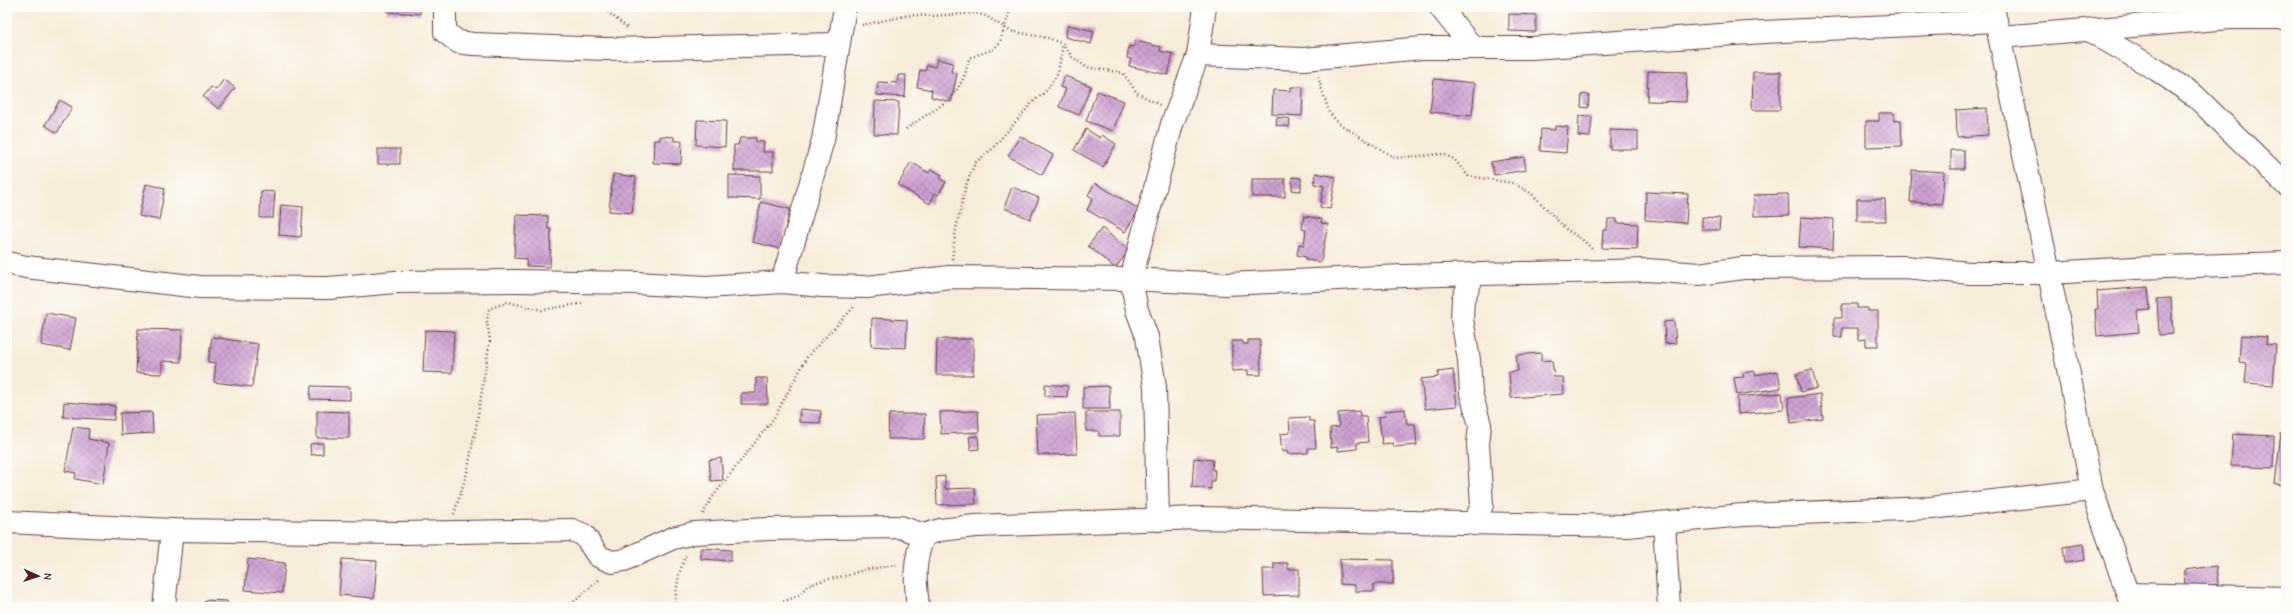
<svg xmlns="http://www.w3.org/2000/svg" width="2293" height="614" viewBox="0 0 2293 614" font-family="'Comic Neue',sans-serif">
<defs>
<pattern id="building-cross-hatch" width="8" height="8" patternUnits="userSpaceOnUse"><rect width="8" height="8" fill="#cda1d2"/><path d="M0 0l8 8M0 8l8-8" fill="none" stroke="#a883ab"/></pattern>
</defs>
<rect width="100%" height="100%" fill="#fdfcf7"/>
<filter id="ink" filterUnits="userSpaceOnUse"><feTurbulence type="fractalNoise" baseFrequency=".025" numOctaves="2"/><feDisplacementMap in="SourceGraphic" scale="8" xChannelSelector="R" yChannelSelector="G"/><feConvolveMatrix kernelMatrix="1 2 1 2 8 2 1 2 1" color-interpolation-filters="sRGB"/></filter>
<filter id="wash" filterUnits="userSpaceOnUse"><feTurbulence type="fractalNoise" baseFrequency=".012" numOctaves="4" result="noise"/><feDisplacementMap in="SourceGraphic" scale="16" xChannelSelector="R" yChannelSelector="G"/><feGaussianBlur stdDeviation="0.9" result="paint"/><feColorMatrix in="noise" values="0 0 0 0 0 0 0 0 0 0 0 0 0 0 0 0 0 1.4 0 .05"/><feComposite in="paint" operator="in"/></filter>
<g filter="url(#wash)">
<rect width="100%" height="100%" fill="#f7ecd9"/>
<g id="blocks">
<!-- building -->
<g fill="url(#building-cross-hatch)">
<path d="M387,7H420V14L387,12Z"/>
<path d="M1509,14L1536,15V32L1509,31Z"/>
<path d="M1068,25L1094,31L1091,44L1065,37Z"/>
<path d="M1135,41L1161,47L1160,51L1173,54L1168,75L1129,66L1131,59L1127,58L1129,46L1134,47Z"/>
<path d="M937,59L953,63L951,72L957,74L951,102L931,97L932,90L917,87L920,70L925,71L927,65L935,67Z"/>
<path d="M1648,71L1687,72L1686,102L1647,101Z"/>
<path d="M1753,72H1781L1780,110H1752Z"/>
<path d="M898,75H906L905,97L877,95L878,82L898,83Z"/>
<path d="M1065,76L1091,86L1079,115L1059,107L1066,89L1060,87Z"/>
<path d="M224,79L235,88L219,109L203,97L211,87L216,90Z"/>
<path d="M1434,79L1475,83L1472,116L1430,112Z"/>
<path d="M1291,87H1303L1302,116L1272,114L1273,90L1291,91Z"/>
<path d="M1097,91L1124,101L1113,131L1086,121Z"/>
<path d="M1582,94L1589,95L1588,108L1581,107Z"/>
<path d="M60,100L72,107L57,133L45,125Z"/>
<path d="M875,101L899,102L897,135L874,134Z"/>
<path d="M1987,108L1988,135L1957,137L1956,110Z"/>
<path d="M1879,113H1894V121L1901,120L1902,146L1866,147V121H1879Z"/>
<path d="M1579,116L1592,117L1590,137L1578,136Z"/>
<path d="M1277,117L1290,119L1289,127L1276,125Z"/>
<path d="M697,120L726,121L725,147L696,145Z"/>
<path d="M1555,126L1568,127L1566,153L1540,151L1541,129L1555,130Z"/>
<path d="M1086,129L1100,138L1102,135L1116,144L1103,167L1074,150Z"/>
<path d="M1610,130L1638,131V149H1610Z"/>
<path d="M660,136L674,137V141H682L681,164L653,163L654,140H660Z"/>
<path d="M1020,136L1053,155L1042,175L1008,156Z"/>
<path d="M740,138H756V142H764L763,152H773V171H734V145H738Z"/>
<rect x="378" y="149" width="22" height="15"/>
<rect x="1951" y="150" width="13" height="19"/>
<path d="M1524,157L1526,170L1494,175L1491,162Z"/>
<path d="M911,162L929,173L931,169L942,175L940,179L946,182L938,195L935,193L930,204L898,185Z"/>
<path d="M1912,170L1944,172L1942,204L1910,202Z"/>
<path d="M1316,173L1336,177L1330,209L1320,207L1324,186L1314,184Z"/>
<path d="M613,174L636,177L632,213L609,211Z"/>
<path d="M729,175L760,176V199L729,198Z"/>
<path d="M1292,177L1301,178V191L1292,190Z"/>
<rect x="1252" y="179" width="33" height="18"/>
<path d="M1095,183L1139,209L1125,232L1087,210L1093,198L1088,195Z"/>
<path d="M146,184L165,188L159,220L139,216Z"/>
<path d="M1012,187L1039,198L1030,219L1004,208Z"/>
<path d="M261,191L275,192L273,218H260Z"/>
<path d="M1646,192L1688,194L1686,223L1645,220Z"/>
<path d="M1788,194L1789,215L1754,216V195Z"/>
<path d="M1857,199H1885L1886,221H1857Z"/>
<path d="M761,202L790,209L781,249L752,242Z"/>
<path d="M281,205L303,207L301,237L279,235Z"/>
<path d="M516,215L548,216V229H551L550,267L526,266L527,259L514,258Z"/>
<path d="M1304,216L1322,219L1321,223L1328,224L1321,262L1306,260V257L1297,255L1299,244L1304,245L1306,230L1302,229Z"/>
<path d="M1702,217L1720,218L1719,230H1702Z"/>
<path d="M1801,217L1834,219L1833,249L1799,247Z"/>
<path d="M1608,219H1617V223L1638,224L1637,249L1602,248L1603,230H1607Z"/>
<path d="M1102,228L1129,251L1115,268L1088,246Z"/>
<path d="M2148,287L2150,310L2137,311L2139,332L2097,336L2095,309H2098L2097,291Z"/>
<path d="M2171,298L2173,334L2159,335L2157,299Z"/>
<path d="M1842,304H1857V308H1868V311H1878V346H1866V339L1858,340V328H1842V337H1834V318H1842Z"/>
<path d="M46,313L76,318L70,350L41,345Z"/>
<path d="M872,318L907,320L906,348L871,346Z"/>
<path d="M1674,321L1676,343L1665,344L1664,322Z"/>
<path d="M138,329L182,330L181,362L162,361V374L136,373Z"/>
<path d="M425,330L454,331L452,373L423,372Z"/>
<path d="M2241,335L2267,337L2266,344L2276,345L2273,385L2245,383L2247,363L2239,362Z"/>
<path d="M212,337L258,344L252,387L214,382L216,363L208,362Z"/>
<path d="M937,339H973V375H936Z"/>
<path d="M1248,340H1260L1261,375H1248V370L1232,371V341H1243V344H1248Z"/>
<path d="M1541,353V361L1552,360L1554,377H1563L1564,394L1511,398L1509,372L1518,371L1516,355Z"/>
<path d="M1453,370L1457,406L1425,409L1421,379L1438,377V372Z"/>
<path d="M1812,370L1817,388L1801,392L1796,374Z"/>
<path d="M1755,371V375L1778,371L1781,388L1737,395L1734,378L1744,377L1743,373Z"/>
<path d="M756,378H767L768,404H741V393H756Z"/>
<path d="M1045,384L1068,386L1067,397L1045,396Z"/>
<path d="M311,386L350,387V400L310,399Z"/>
<path d="M1109,386L1110,409H1083V387Z"/>
<path d="M1782,393L1784,410L1738,414L1737,397Z"/>
<path d="M1820,394L1823,419L1791,423L1788,398Z"/>
<path d="M64,402L115,406L114,420L63,417Z"/>
<path d="M800,409L821,411L820,423L799,422Z"/>
<path d="M1405,409L1407,424H1415L1417,445L1394,447L1393,443L1382,444L1379,417L1386,416L1385,411Z"/>
<path d="M317,411L349,412V438H317Z"/>
<path d="M978,411L979,432L941,434L940,412Z"/>
<path d="M1359,411L1360,416H1366L1368,442L1357,443V449L1338,451V447L1331,448L1330,428L1339,427L1338,413Z"/>
<path d="M152,412L153,433L121,435L120,413Z"/>
<path d="M1086,412H1120V436H1099V431H1086Z"/>
<path d="M1075,413L1077,454L1038,455L1036,415Z"/>
<path d="M889,414H925L924,439H888Z"/>
<path d="M1309,417V421H1314L1316,448H1308V453L1288,454L1287,451L1282,452L1280,434L1290,433L1289,418Z"/>
<path d="M73,427L89,429L88,439L109,443L103,484L75,479L76,473L65,471Z"/>
<path d="M2281,433H2286V485L2275,484Z"/>
<path d="M2233,434L2274,436L2273,468L2231,466Z"/>
<path d="M978,436L979,449L971,450L969,437Z"/>
<path d="M323,443V454L311,455L310,444Z"/>
<path d="M721,458L723,480L711,481L709,460Z"/>
<path d="M1194,458L1213,460L1212,470H1215L1214,481H1211V489L1192,487Z"/>
<path d="M945,476V489L975,488L976,504L937,505L936,477Z"/>
<path d="M2083,544L2085,560L2065,563L2063,547Z"/>
<path d="M701,548L731,550V561L701,559Z"/>
<path d="M248,559L285,563L282,593L245,590Z"/>
<path d="M342,559L377,561L374,598L339,595Z"/>
<path d="M1340,559L1393,560V584H1374V591H1355V585L1340,584Z"/>
<path d="M1274,563H1288V569H1299V595L1264,596L1263,569H1274Z"/>
<path d="M2216,566L2218,584L2185,587L2184,570Z"/>
<path d="M205,600L227,601V607H204Z"/>
</g>
</g>
</g>
<g filter="url(#ink)">
<use href="#blocks" fill-opacity="0" stroke="#643e45" stroke-width="1"/>
<g fill="none" stroke-linecap="round" stroke-linejoin="round">
<!-- minor casing -->
<g stroke="#643e45" stroke-width="24">
<g id="minor">
<path d="M445,7V32L458,42L473,44L606,49L838,44"/>
<path d="M1440,7L1473,48"/>
<path d="M1993,7L2049,273L2092,490L2132,607"/>
<path d="M2090,31L2157,70L2195,96L2286,185"/>
<path d="M2000,37L2230,18H2286"/>
<path d="M1198,55L1304,59L1422,48H1531L1764,32L1996,21"/>
<path d="M7,263L26,267L200,287L329,288L395,282L518,281L636,283L706,287L782,282L822,286L867,287L950,277L1131,279L1226,284L1403,276L1648,270L1699,274L1743,268L1904,267L1970,273H2049L2135,268L2286,263"/>
<path d="M782,282L823,140L845,7"/>
<path d="M1158,520L1155,387L1147,337L1137,310L1131,279L1172,124L1198,55L1205,7"/>
<path d="M7,522L172,530L400,533L572,530L584,535L598,556L612,562L624,560L673,538L694,533L768,529L900,527L924,535"/>
<path d="M1664,523L1669,607"/>
<path d="M1474,524L1482,505L1478,444L1480,425L1471,393L1469,360L1462,319L1463,299L1474,274"/>
<path d="M2128,594L2286,598"/>
<path d="M164,607L172,530"/>
<path d="M918,607C915,579 913,561 924,535L940,530L975,526L1198,518L1627,526L1743,515L1931,508L2092,490"/>
</g>
</g>
<!-- path -->
<g stroke="#643e45" stroke-width="2.5" stroke-dasharray="1 3" stroke-linecap="butt">
<path d="M601,7L629,29"/>
<path d="M862,25L910,15L933,16L975,13L986,16L1010,31L1048,38L1063,44L1072,57L1086,67L1123,73L1137,93L1160,105"/>
<path d="M1318,77L1329,112L1338,123L1395,158L1443,154L1454,159L1468,176L1513,183L1532,194L1566,229L1584,241L1594,251"/>
<path d="M906,129C937,106 962,100 969,58L994,49L1000,42L1011,7"/>
<path d="M952,259L956,229L966,185L975,163L992,149L1031,104L1047,90L1058,73L1063,44"/>
<path d="M454,514L467,473L476,427L490,340L487,322L489,309L508,302L542,310L584,303"/>
<path d="M703,514L711,499L774,418L807,357L855,306"/>
<path d="M568,607L601,578"/>
<path d="M674,607L679,574L686,554"/>
<path d="M764,607L788,600L799,595L807,586L824,580L849,575L863,570L897,565"/>
</g>
<!-- minor -->
<use href="#minor" stroke="#fff" stroke-width="22"/>
</g>
</g>
<!-- margin -->
<rect width="2293" height="614" fill="none" stroke="#fdfcf7" stroke-width="24"/>
<!-- north arrow -->
<g transform="translate(38 576) rotate(93)" stroke="#fdfcf7" stroke-width="3" paint-order="stroke">
<path d="M0-3L7 15L0 10L-7 15Z" fill="#4a1f2b"/>
<text y="-6" font-size="11" font-weight="bold" text-anchor="middle" fill="#4a1f2b">N</text>
</g>
</svg>
